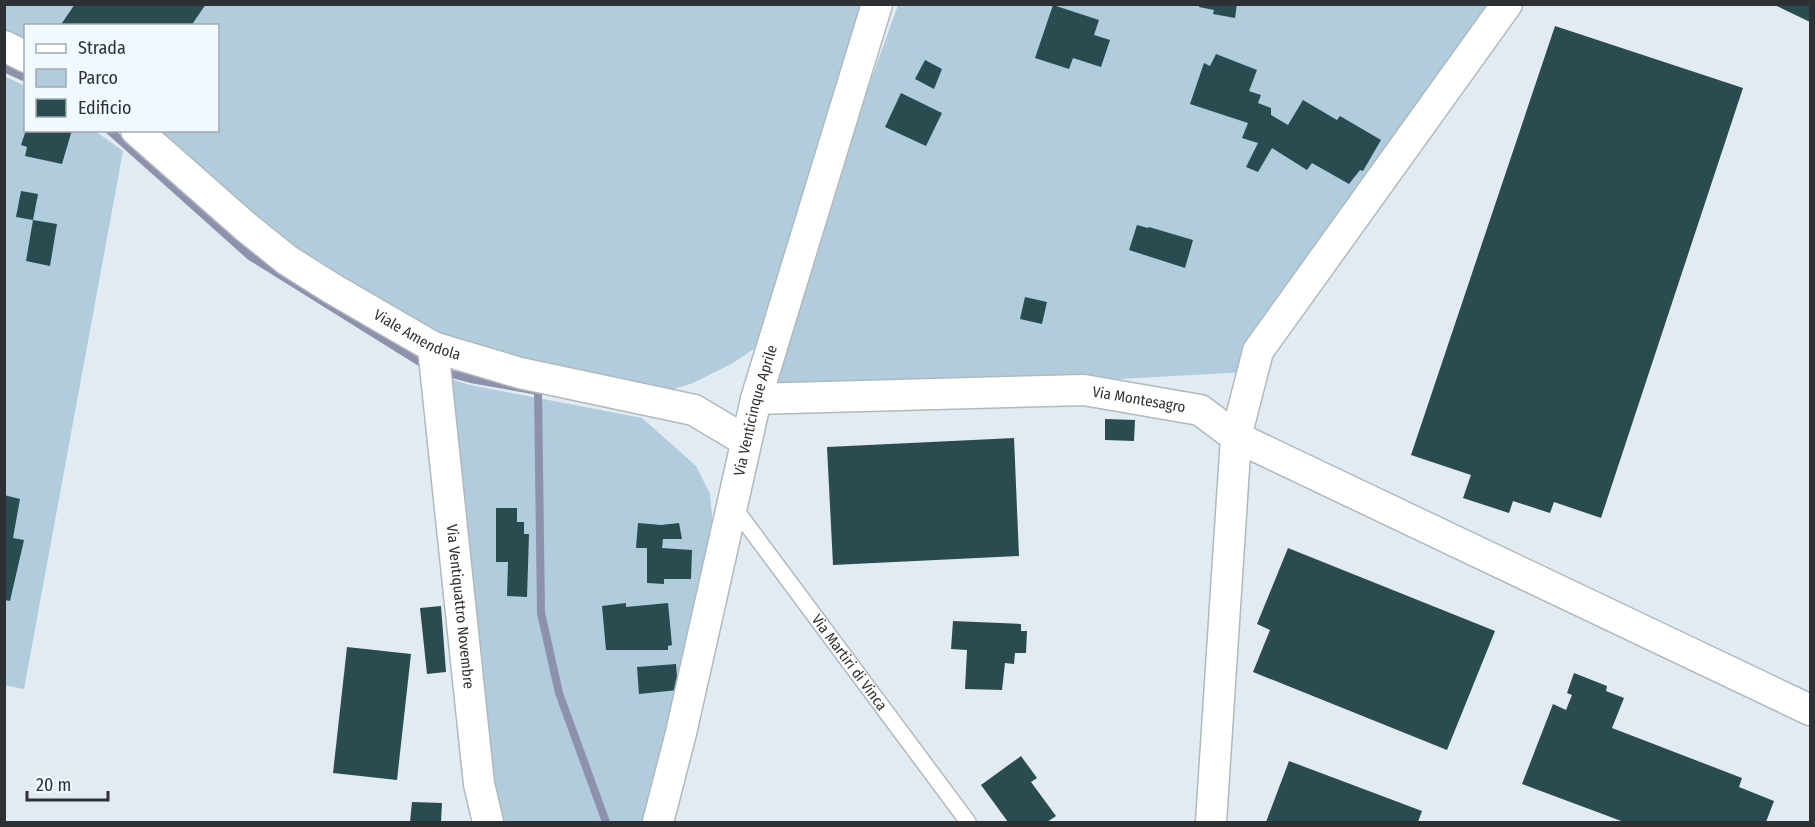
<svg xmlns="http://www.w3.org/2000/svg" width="1815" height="827" viewBox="0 0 1815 827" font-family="'Fira Sans Condensed',sans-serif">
<rect width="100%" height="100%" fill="#e2ebf1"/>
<!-- green -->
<g fill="#b0ccdd">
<path d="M4,5H873L772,337L733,363L693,383L651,396L435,344L335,285L142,131L218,130V26H26L25,53L5,42Z"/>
<path d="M898,5H1511L1264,371L756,399Z"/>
<path d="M4,76L25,86L26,130L95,131L123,151L24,689L4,685Z"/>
<path d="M444,377L470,385L642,418L696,466L710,494L713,525L648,822H496Z"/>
</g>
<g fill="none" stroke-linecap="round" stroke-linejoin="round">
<!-- stream -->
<g stroke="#8e91ac" stroke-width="8">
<path d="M4,68L26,78"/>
<path d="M109,130L250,256L428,367"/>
<path d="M440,371L471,379L538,391L541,613L559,693L606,822"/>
</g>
</g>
<!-- building -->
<g fill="#2a4c51">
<path d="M75,4H206L191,26H60Z"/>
<path d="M1199,4H1237L1235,18L1213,14L1214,10L1199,7Z"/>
<path d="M1773,4H1810V22L1787,11Z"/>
<path d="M1053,5L1099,20L1094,35L1110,40L1101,67L1073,58L1069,69L1035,58Z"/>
<path d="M1555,26L1743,88L1601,518L1554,502L1550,513L1513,501L1509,513L1463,498L1471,475L1411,455Z"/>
<path d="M1216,54L1257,70L1249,91L1261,95L1258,103L1271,108V115L1288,125L1303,100L1337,120L1340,116L1381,140L1363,171L1360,170L1349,184L1312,163L1307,170L1272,148L1258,172L1246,167L1258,143L1242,138L1248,123L1190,104L1204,63L1210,66Z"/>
<path d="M925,60L942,69L934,89L915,79Z"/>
<path d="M901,93L942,113L926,146L885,127Z"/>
<path d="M26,130H72L62,164L25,156L27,147L21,145Z"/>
<path d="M21,191L38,194L33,220L16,217Z"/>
<path d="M33,220L57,224L50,266L26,261Z"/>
<path d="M1137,225L1148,228L1149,227L1193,240L1185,268L1129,250Z"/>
<path d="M1025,297L1047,302L1042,324L1020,319Z"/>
<path d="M1105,419L1135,420L1134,441L1105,440Z"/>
<path d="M1014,438L1019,556L833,565L827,447Z"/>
<path d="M4,495L20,499L13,538L24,540L10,601L4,600Z"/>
<path d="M496,508H517V522H524V534H529L527,597L507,596L508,562H496Z"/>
<path d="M638,523L661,525L679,523L682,539H663L662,548L692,550L691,579H664V584L647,583V548H636Z"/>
<path d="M1288,548L1495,631L1447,750L1253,672L1270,630L1257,624Z"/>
<path d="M626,603V607L668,603L672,645L668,646V650H606L602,606Z"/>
<path d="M441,606L446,672L427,674L420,608Z"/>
<path d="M953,621L1021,624V631H1027L1026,653H1015L1014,664L1005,663L1002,690L965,689L967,650L951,649Z"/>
<path d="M347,647L411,654L397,780L333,773Z"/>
<path d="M676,664L678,690L639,694L637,667Z"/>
<path d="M1574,673L1607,686L1606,691L1624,698L1612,728L1742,778L1739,787L1774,801L1766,822H1624L1522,784L1553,704L1566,710L1572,695L1567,693Z"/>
<path d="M1021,756L1037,778L1031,782L1056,816L1047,822H1008L981,785Z"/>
<path d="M1289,761L1422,811L1418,822H1266Z"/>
<path d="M412,802L442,803L441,822H410Z"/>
</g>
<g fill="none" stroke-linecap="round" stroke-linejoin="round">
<!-- service casing -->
<g stroke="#b0b9be" stroke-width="18">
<g id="service">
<path id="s1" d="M733,506L968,822"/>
</g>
</g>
<!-- minor casing -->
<g stroke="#b0b9be" stroke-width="33">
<g id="minor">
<path d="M1507,4L1258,351L1236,437L1810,710"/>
<path d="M4,46L26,57"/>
<path id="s2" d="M136,130L246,227L287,260L333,289L433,347L520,373L694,410L746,441"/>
<path id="s3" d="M433,347L479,784L488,822"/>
<path id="s4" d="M756,399L1084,390L1200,410L1236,437L1211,822"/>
<path id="s5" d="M658,822L681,733L756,399L877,4"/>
</g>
</g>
<!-- service -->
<use href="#service" stroke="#fff" stroke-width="15"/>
<!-- minor -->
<use href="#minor" stroke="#fff" stroke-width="30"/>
</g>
<g text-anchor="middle" stroke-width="6" stroke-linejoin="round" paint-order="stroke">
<!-- street labels -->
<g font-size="15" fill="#2e3133" stroke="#eff9ff">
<text dy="5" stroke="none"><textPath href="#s2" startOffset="350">Viale Amendola</textPath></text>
<text dy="5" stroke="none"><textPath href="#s4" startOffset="384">Via Montesagro</textPath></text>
<text dy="5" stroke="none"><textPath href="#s5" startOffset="423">Via Venticinque Aprile</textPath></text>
<text dy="5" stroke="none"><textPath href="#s3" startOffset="261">Via Ventiquattro Novembre</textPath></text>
<text dy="5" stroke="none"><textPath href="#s1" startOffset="195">Via Martiri di Vinca</textPath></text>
</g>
</g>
<!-- border -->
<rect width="1815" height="827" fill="none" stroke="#2e3133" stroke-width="12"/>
<!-- legend -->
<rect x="24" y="24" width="195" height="108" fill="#eff9ff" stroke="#a2a9ad" stroke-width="1.5"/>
<rect x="36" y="44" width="30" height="9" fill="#ffffff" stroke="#a2a9ad" stroke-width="1.5"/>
<text x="78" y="54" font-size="18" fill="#2e3133">Strada</text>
<rect x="36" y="69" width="30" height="18" fill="#b0ccdd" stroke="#a2a9ad" stroke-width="1.5"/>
<text x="78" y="84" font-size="18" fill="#2e3133">Parco</text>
<rect x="36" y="99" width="30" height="18" fill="#2a4c51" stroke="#a2a9ad" stroke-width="1.5"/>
<text x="78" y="114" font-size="18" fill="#2e3133">Edificio</text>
<!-- scale -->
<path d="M27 791v9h81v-9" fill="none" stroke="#2e3133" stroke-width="3"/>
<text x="36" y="791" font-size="18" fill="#2e3133" stroke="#eff9ff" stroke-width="4.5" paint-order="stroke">20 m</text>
</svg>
